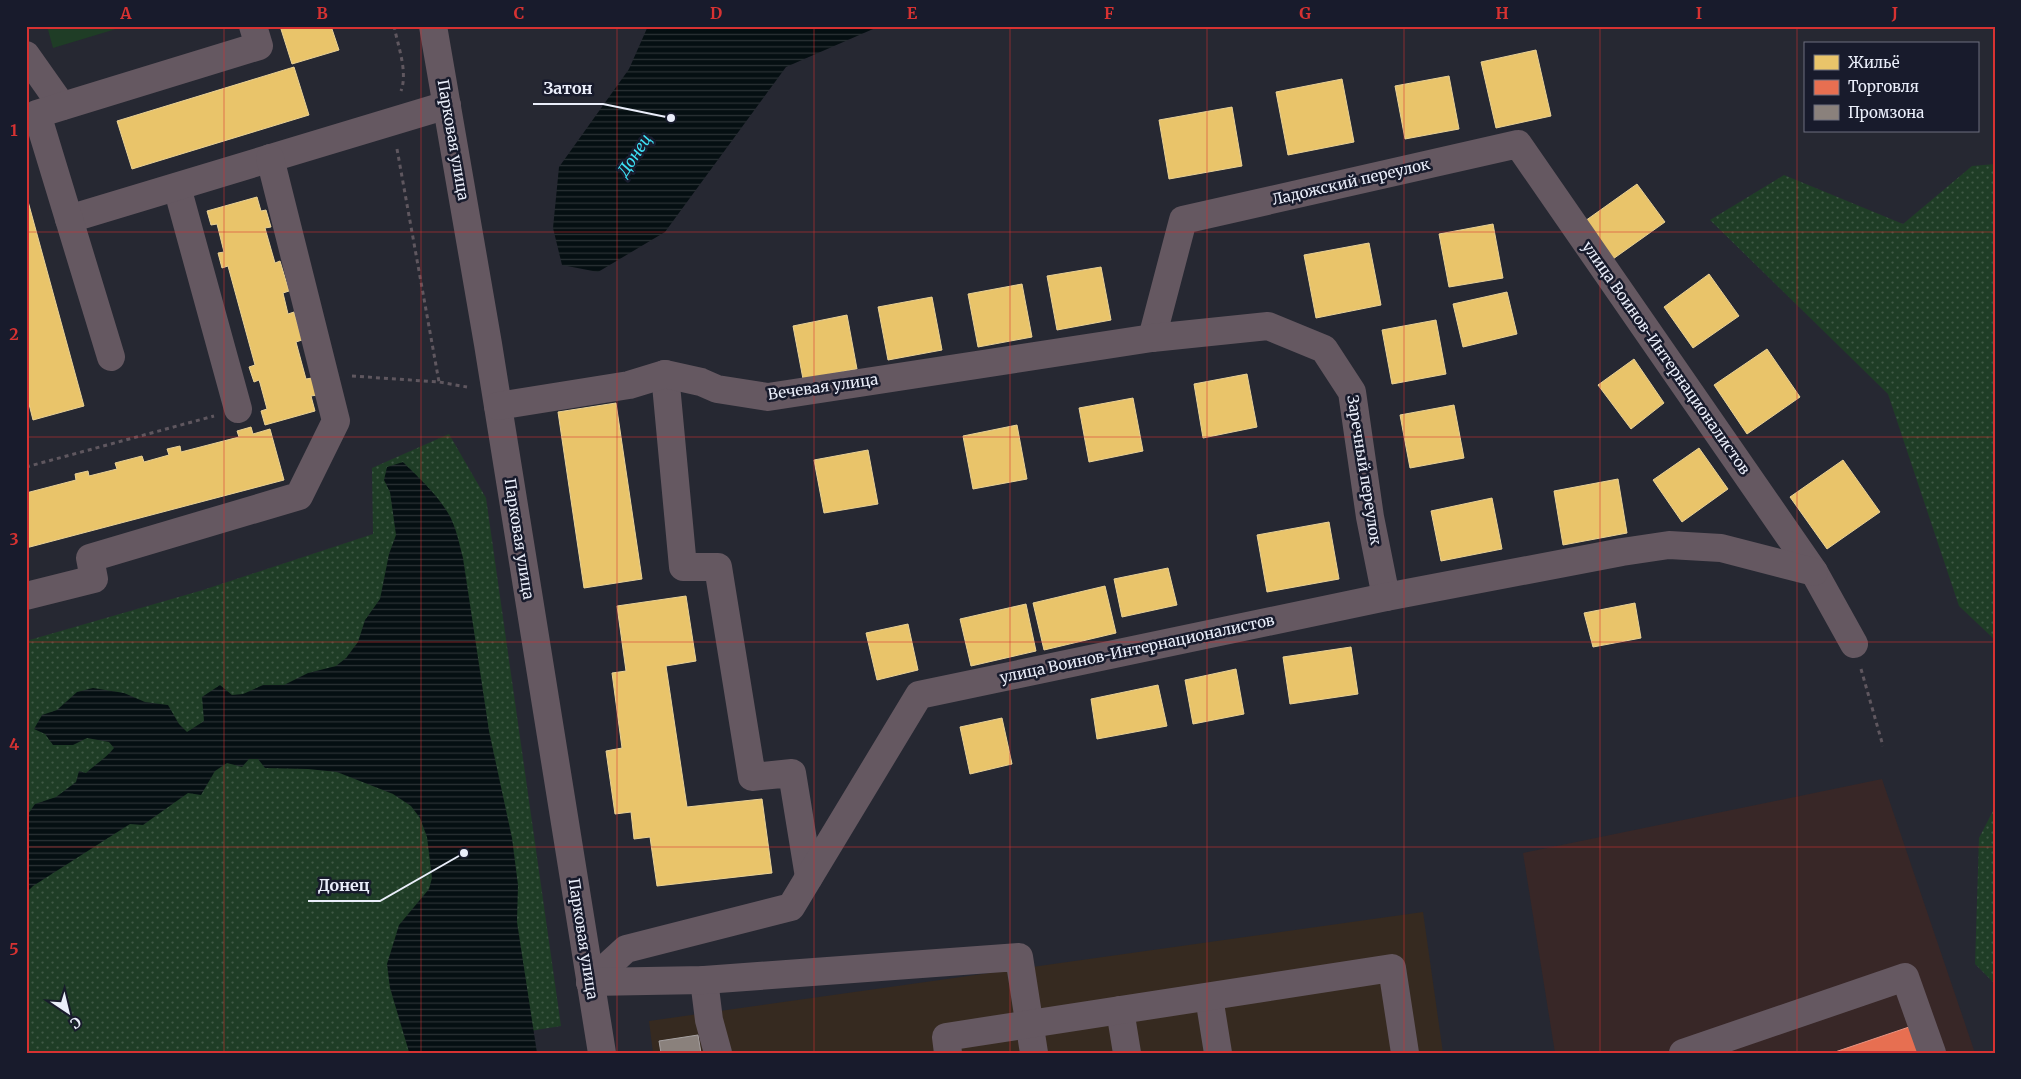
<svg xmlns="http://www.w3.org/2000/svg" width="2021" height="1079" viewBox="0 0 2021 1079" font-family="Merriweather,serif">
<defs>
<pattern id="grass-dots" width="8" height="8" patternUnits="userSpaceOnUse" patternTransform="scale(1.25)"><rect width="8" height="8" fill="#1f3d26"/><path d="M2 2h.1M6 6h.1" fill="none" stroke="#405946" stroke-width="1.8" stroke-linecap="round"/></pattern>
<pattern id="water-rules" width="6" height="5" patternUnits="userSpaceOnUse" patternTransform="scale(1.25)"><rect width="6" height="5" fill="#050f12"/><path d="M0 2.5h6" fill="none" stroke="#2a3235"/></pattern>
</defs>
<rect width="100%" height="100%" fill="#262832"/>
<!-- commercial -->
<path fill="#382727" d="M1882,779L1975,1053H1555L1523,853Z"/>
<!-- industrial -->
<path fill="#362a20" d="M1423,912L1443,1053H653L649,1021Z"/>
<!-- grass -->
<g fill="url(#grass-dots)">
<path d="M1995,164V640L1959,606L1888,394L1710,220L1784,175L1903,224L1972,166Z"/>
<path d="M449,434L486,498L561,1026L395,1053H26V641L203,590L373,534L372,468Z"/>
<path d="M1995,807V984L1975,964L1979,838Z"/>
</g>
<!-- pitch -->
<path fill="#1f3d26" d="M47,26H126L53,48Z"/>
<!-- water -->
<g fill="url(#water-rules)">
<path d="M648,26H880L786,67L665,232L598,272L562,265L553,228L559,167L629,69Z"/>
<path d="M403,462C419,478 436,493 448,513C456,526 459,543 463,558L489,731L512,838L518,885L517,922L537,1053L409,1052L390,988L387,964L399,925L429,889L432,878L427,837L420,818L411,806L393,794L337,772L308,769L265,768L258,759H249L242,767L227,763L215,771L201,795L188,793L143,825L130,824L33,886L26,893V817L35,804L56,797L76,782L79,771L86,773C96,764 106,758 114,748L109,742L87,738L73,745H53L45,734L34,729L42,715L57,710L77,692L93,688L124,693L145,702L168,705L179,724L187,732L204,721L202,697L220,685L232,695L243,694L263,685H284L308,673L336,666L346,658L358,642L365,620L380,599L389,554L396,535L390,492L384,480L387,467Z"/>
</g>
<!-- homes -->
<g fill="#e9c46a" stroke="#e9d195">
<path d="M280,26H331L339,50L292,64Z"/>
<path d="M1536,50L1551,116L1496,128L1481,62Z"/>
<path d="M294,67L309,115L132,169L117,121Z"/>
<path d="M1449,76L1459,129L1405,139L1395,86Z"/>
<path d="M1342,79L1354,142L1288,155L1276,92Z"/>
<path d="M1232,107L1242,166L1169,179L1159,120Z"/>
<path d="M1637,184L1665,222L1613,259L1585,221Z"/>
<path d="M26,194L84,406L33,420L29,404L26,405Z"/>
<path d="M257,197L261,211L266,210L271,227L265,228L275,263L280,261L289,291L283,293L288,314L294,312L302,340L296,342L306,379L312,378L317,395L311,396L315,411L265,425L261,411L267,409L260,383L259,380L254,382L249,367L255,365L228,266L222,268L218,253L224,252L217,224L211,225L207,211Z"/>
<path d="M1493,224L1503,278L1449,287L1439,234Z"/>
<path d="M1369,243L1381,305L1316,318L1304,255Z"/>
<path d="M1101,267L1111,320L1057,330L1047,276Z"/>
<path d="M1709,274L1739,316L1693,348L1664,307Z"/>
<path d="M1022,284L1032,337L978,347L968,294Z"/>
<path d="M1507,292L1517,334L1463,347L1453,304Z"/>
<path d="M932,297L942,350L888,360L878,307Z"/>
<path d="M847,315L857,369L803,379L793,326Z"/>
<path d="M1436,320L1446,374L1392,384L1382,330Z"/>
<path d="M1767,349L1800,397L1747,434L1714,385Z"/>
<path d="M1634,359L1664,403L1631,429L1598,385Z"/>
<path d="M1247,374L1257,427L1203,438L1194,384Z"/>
<path d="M1133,398L1143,451L1089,462L1079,408Z"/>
<path d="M616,403L642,579L584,588L558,412Z"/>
<path d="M1454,405L1464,458L1410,468L1400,415Z"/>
<path d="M1017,425L1027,479L973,489L963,436Z"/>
<path d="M251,427L253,434L270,429L284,480L26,548V493L76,480L75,474L88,471L89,476L117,469L115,463L142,456L144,462L169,455L167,449L180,446L181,452L239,437L237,431Z"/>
<path d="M1699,448L1728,489L1682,522L1653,480Z"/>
<path d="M868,450L878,504L824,513L814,460Z"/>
<path d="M1843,460L1880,512L1827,549L1790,497Z"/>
<path d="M1618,479L1627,533L1563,545L1554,491Z"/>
<path d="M1492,498L1502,549L1441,561L1431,511Z"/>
<path d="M1329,522L1339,579L1267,592L1257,535Z"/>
<path d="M1168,568L1177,605L1122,617L1114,579Z"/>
<path d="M1105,586L1116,633L1044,650L1033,603Z"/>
<path d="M686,596L696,661L666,666L687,807L762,799L772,873L657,886L650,837L634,839L631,812L615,814L606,751L622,748L612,673L626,671L617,606Z"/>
<path d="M1635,603L1641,638L1593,647L1584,613Z"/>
<path d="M1026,604L1036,651L971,666L960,619Z"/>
<path d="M908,624L918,670L877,680L866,633Z"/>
<path d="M1351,647L1358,694L1290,704L1283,657Z"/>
<path d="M1236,669L1244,714L1193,724L1185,680Z"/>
<path d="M1158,685L1167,726L1097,739L1091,699Z"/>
<path d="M1002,718L1012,764L970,774L960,727Z"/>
</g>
<!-- shops -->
<path fill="#e76f51" stroke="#e89584" d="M1912,1026L1921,1053H1832Z"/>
<!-- industry -->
<path fill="#8a817c" stroke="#a7a2a2" d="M698,1035L701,1053H661L659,1041Z"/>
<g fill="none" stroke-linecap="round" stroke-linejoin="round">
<!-- path -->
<g stroke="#5f575f" stroke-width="3" stroke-dasharray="4 4" stroke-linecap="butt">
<path d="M394,26C398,46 408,72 401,91"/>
<path d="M397,149L439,382"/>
<path d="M352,376L439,382L467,387"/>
<path d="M26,467L214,416"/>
<path d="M1861,669L1883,746"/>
</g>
<!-- minor -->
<g stroke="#655861" stroke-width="28">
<path d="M433,26L488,344L602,1053"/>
<path d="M26,55L62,106"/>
<path d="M177,187L238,409"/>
<path d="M69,219L447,105"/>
<path d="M1152,338L1183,220L1518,144L1814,572L1854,644"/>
<path d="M111,357L37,114L259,46L253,26"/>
<path d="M665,374L683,567H718L752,777L792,773L809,877"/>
<path d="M498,406L629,385L665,374L701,382L717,389L768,397L1152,338L1268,326L1324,349L1352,392L1370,517L1386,597"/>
<path d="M26,596L94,579L90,558L299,496L336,421L270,158"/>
<path d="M704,980L709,1020L718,1053"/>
<path d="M590,982L626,949L791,907L919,695L1386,597L1622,552L1669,545L1721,548L1814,572"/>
<path d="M590,982L704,980L1019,957L1034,1053"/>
<path d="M1209,997L1218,1053"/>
<path d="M1120,1010L1127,1053"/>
<path d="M948,1053L946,1037L1392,968L1405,1053"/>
<path d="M1683,1053L1905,977L1932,1053"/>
</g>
</g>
<!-- grid -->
<path fill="none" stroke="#d73232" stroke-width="1" stroke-opacity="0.55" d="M224,26V1053M421,26V1053M617,26V1053M814,26V1053M1010,26V1053M1207,26V1053M1404,26V1053M1600,26V1053M1797,26V1053M26,232H1995M26,437H1995M26,642H1995M26,847H1995"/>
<g text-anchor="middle" stroke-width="5" stroke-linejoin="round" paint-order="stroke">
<!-- street labels -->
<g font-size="15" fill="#eaeefa" stroke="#181b2c">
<text transform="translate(453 140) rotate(80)" y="5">Парковая улица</text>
<text transform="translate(1351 182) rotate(-13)" y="5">Ладожский переулок</text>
<text transform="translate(1666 358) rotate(55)" y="5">улица Воинов-Интернационалистов</text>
<text transform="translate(823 387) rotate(-8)" y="5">Вечевая улица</text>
<text transform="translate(1364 470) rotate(81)" y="5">Заречный переулок</text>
<text transform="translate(519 539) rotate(81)" y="5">Парковая улица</text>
<text transform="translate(1137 649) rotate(-12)" y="5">улица Воинов-Интернационалистов</text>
<text transform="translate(583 939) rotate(81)" y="5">Парковая улица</text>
</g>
<!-- water labels -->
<g font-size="16" font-style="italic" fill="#3ee1f6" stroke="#181b2c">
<text transform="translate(634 155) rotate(-56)" y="6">Донец</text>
</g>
</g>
<!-- callouts -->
<path fill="none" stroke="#eaeefa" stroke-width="2" d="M671 118L603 104H533M464 853L380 901H308"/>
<g fill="#eaeefa" stroke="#181b2c" stroke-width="2">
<circle cx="671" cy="118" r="5"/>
<circle cx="464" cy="853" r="5"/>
</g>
<g font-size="16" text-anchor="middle" font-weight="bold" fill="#eaeefa" stroke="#181b2c" stroke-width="5" stroke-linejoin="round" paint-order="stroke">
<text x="568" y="94">Затон</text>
<text x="344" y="891">Донец</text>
</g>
<!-- border -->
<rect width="2021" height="1079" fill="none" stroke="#181b2c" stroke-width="55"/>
<!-- legend -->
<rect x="1804" y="42" width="175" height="90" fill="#181b2c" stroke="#6c6f7e"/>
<rect x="1814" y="55" width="25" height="15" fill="#e9c46a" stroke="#6c6f7e"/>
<text x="1848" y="68" font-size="15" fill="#eaeefa">Жильё</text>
<rect x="1814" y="80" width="25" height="15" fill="#e76f51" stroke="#6c6f7e"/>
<text x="1848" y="92" font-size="15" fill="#eaeefa">Торговля</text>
<rect x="1814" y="105" width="25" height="15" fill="#8a817c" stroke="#6c6f7e"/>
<text x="1848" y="118" font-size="15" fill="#eaeefa">Промзона</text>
<!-- north arrow -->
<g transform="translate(68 1012) rotate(145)" stroke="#181b2c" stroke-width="4" paint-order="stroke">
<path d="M0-4L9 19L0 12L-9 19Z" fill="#eaeefa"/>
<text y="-8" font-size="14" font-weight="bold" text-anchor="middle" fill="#eaeefa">С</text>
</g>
<rect x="28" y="28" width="1966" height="1024" fill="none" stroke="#d73232" stroke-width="2"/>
<g font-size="16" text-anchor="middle" font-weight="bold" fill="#d73232">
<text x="126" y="19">A</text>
<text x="322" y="19">B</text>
<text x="519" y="19">C</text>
<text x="716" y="19">D</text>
<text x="912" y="19">E</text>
<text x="1109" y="19">F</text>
<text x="1305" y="19">G</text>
<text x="1502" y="19">H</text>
<text x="1699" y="19">I</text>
<text x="1895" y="19">J</text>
<text x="14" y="136">1</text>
<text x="14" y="340">2</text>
<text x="14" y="545">3</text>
<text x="14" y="750">4</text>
<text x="14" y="955">5</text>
</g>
</svg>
